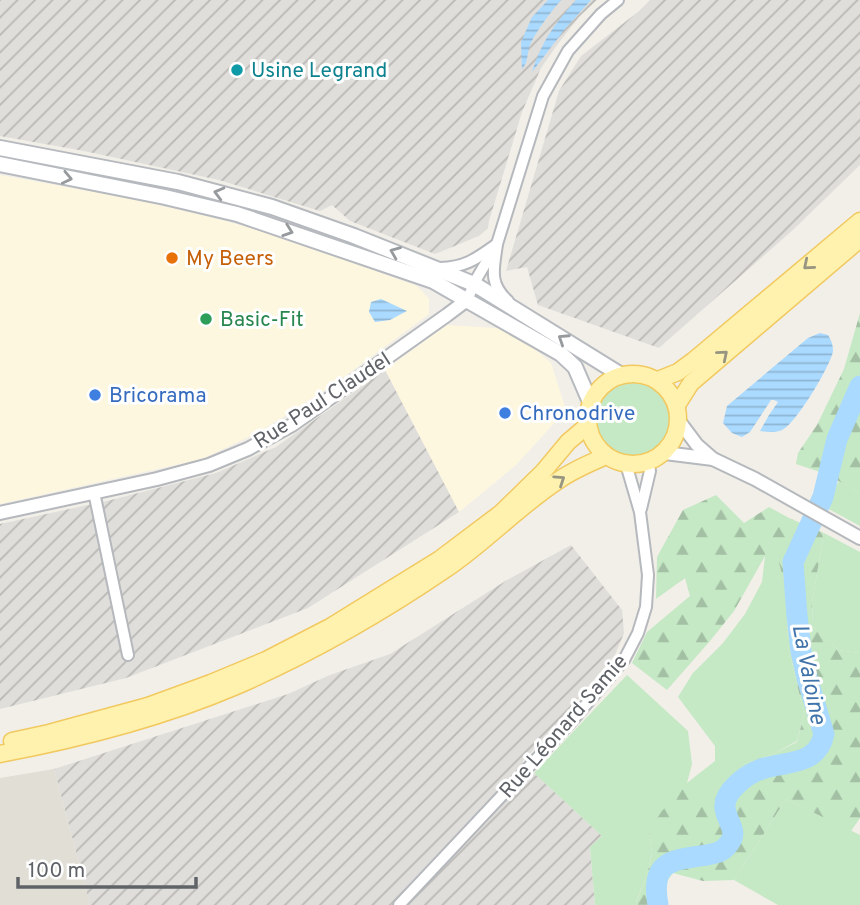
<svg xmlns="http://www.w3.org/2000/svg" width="860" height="905" viewBox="0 0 860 905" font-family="Overpass,sans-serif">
<defs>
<pattern id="industrial-furrows" width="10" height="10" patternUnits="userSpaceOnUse" patternTransform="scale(1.75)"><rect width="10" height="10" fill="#e0deda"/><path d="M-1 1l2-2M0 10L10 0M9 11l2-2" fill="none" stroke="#b9b8b5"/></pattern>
<pattern id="forest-firs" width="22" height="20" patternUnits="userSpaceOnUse" patternTransform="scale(1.75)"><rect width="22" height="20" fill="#c5e8c5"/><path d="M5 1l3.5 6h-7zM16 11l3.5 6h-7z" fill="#a3c0a4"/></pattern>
<pattern id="water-rules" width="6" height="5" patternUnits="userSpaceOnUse" patternTransform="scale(1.75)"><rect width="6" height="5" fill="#aadaff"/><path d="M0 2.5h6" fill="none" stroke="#8eb4d2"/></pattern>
</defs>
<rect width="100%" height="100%" fill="#f1efe8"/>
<!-- commercial -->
<g fill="#fef7e0">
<path d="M0,175L139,200L226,221L294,241L417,286L429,299V314L333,385L259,432L202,459L0,504Z"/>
<path d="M447,325L511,329L551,363L566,410L516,465L459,512L385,370Z"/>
</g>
<!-- industrial -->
<g fill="url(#industrial-furrows)">
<path d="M0,0H597L579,17L557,45L541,68L522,112L489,221L488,228L479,236L435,254L350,221L332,205L320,211L219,180L84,151L0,136Z"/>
<path d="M650,0H860V165L794,229L659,348L538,305L527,267L506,271L559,91L581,56L638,12Z"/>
<path d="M385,370L459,512L308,608L126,678L0,709V524L111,500L216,473L276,447Z"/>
<path d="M571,545L622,610L624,633L615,655L548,734L522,762L602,836L590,848L595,905H90L54,769L288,694L330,675L390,654L507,580Z"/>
</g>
<!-- education -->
<path fill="#e1ded6" d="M54,769L90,905H0V778Z"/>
<!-- grass -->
<g fill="#c5e8c5">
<circle cx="633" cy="420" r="39"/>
<path d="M839,481L860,493V526L825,507Z"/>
<path d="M824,533L860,552V653L838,650L813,626L812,602Z"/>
<path d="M772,534L787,593L788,645L804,714L797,741L773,754L744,764L721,790L649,830L652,853L647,874L636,902V905H595L590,847L602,836L534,773L627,675L688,731L692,764L687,783L715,761V746L678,697L693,673L723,643L745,614L762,582L765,556Z"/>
<path d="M786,799L860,835V905H778L734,880Z"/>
</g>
<!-- forest -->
<g fill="url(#forest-firs)">
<path d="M860,313V493L826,474L796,464L798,453L817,425L844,369Z"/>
<path d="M716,495L744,523L769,507L789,518L824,533L812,602L813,626L838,650L860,653V818L851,831L786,799L734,880L703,881L673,873L663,887L657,905H636V903L647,874L652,854L649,830L662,811L686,784L721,790L744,764L773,754L797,742L804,714L788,645L787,593L772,536L765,556L734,611L710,641L667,690L632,663L647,632L690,596L685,578L656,599L657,557L683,510Z"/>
</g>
<!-- water -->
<g fill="url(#water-rules)">
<path d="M548,0H561C551,12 534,33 529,48C527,56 528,62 522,69L521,42L532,17Z"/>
<path d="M576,0H591L565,29L532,72C543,39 554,25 576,0Z"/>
<path d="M381,299L407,311L390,320L375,322L369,312L371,302Z"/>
<path d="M820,333L828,335C831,340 833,344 833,351C831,365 796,424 782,430C775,433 768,432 760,431L769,415L778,402L774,400H771L750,432L742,437L732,433L723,423L727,406L808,338Z"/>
</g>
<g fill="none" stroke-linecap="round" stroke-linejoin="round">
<!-- river -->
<path stroke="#aadaff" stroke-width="21" d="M658,905C650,861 671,860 707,855C715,853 721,853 726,847C741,832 727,824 725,808C723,792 746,775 759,770C783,760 817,768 824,734L807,678L801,651L797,616L793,562L823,497L837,439L860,386"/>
<!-- minor casing -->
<g stroke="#b5b8bc" stroke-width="14">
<g id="minor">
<path d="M440,268C466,267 476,259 497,244"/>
<path d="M467,300L477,278L494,249"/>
<path d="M508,301C488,283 494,268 497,244L543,96L568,51L601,14L618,0"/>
<path d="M94,492L128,655"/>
<path d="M641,509L650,471L648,463"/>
<path d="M399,905L572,721L624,660L638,633L646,607L648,575L640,512L626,464"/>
</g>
</g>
<!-- tertiary casing -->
<g stroke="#b5b8bc" stroke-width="16">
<g id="tertiary">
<path d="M679,421L697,445L713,459L755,479L860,538"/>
<path d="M665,453L713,459"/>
<path d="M0,513L157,479L209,465L248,449L292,425L447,315L467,300"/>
</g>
</g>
<!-- secondary casing -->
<g stroke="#b6babf" stroke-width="18">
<g id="secondary">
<path d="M0,148L178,182L272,207L354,236L474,284L621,375"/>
<path d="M0,164L165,197L237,214L433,281L561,354L575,367L591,404"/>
</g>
</g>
<!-- primary casing -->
<g stroke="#f2c960" stroke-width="19">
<g id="primary">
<circle cx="633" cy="419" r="45"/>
<path d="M658,380L678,372L693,361L860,221"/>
<path d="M677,405L691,383L860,239"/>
<path d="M12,741L49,733L148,706L211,683L266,660L330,627L440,559L501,513L543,472L568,442L588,425"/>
<path d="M0,754C79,739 159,719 234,687C308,655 380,614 446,569C486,542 519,506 559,480C573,470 590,463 606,456"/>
</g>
</g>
<!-- minor -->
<use href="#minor" stroke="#fff" stroke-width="10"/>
<!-- tertiary -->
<use href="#tertiary" stroke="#fff" stroke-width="12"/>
<!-- secondary -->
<use href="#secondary" stroke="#fff" stroke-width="14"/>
<!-- primary -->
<use href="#primary" stroke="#fff2af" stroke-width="16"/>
</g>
<!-- one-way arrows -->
<defs><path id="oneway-chevron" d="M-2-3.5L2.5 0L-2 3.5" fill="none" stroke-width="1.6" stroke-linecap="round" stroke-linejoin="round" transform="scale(1.75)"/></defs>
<g stroke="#979a9d">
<use href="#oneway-chevron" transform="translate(67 178) rotate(12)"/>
<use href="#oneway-chevron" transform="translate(219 193) rotate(-165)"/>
<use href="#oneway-chevron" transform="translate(288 231) rotate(19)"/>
<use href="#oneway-chevron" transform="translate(395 252) rotate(-158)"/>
<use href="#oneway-chevron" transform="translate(563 339) rotate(-147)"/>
</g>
<g stroke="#979581">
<use href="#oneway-chevron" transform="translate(808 265) rotate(140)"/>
<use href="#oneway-chevron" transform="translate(723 355) rotate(-40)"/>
<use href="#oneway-chevron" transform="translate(560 480) rotate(-34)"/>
</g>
<!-- markers -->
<circle fill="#0f9aa8" stroke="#fff" stroke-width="2.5" cx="237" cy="70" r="7"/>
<circle fill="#e8710a" stroke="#fff" stroke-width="2.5" cx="172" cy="258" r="7"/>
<circle fill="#2e9e5b" stroke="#fff" stroke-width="2.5" cx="206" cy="319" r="7"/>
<g fill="#3f7fe0" stroke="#fff" stroke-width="2.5">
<circle cx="95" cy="395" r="7"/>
<circle cx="505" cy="413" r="7"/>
</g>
<g text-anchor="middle" stroke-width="6" stroke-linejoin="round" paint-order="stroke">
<!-- culture labels -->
<g font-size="21" fill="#0d838f" stroke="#fff" text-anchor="start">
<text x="251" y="77">Usine Legrand</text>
</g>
<!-- food labels -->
<g font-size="21" fill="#c56008" stroke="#fff" text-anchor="start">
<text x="186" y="265">My Beers</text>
</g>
<!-- leisure labels -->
<g font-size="21" fill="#27864d" stroke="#fff" text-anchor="start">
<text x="220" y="326">Basic-Fit</text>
</g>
<!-- shop labels -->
<g font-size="21" fill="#366cbe" stroke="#fff" text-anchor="start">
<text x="109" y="402">Bricorama</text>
<text x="519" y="420">Chronodrive</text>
</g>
<!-- street labels -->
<g font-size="21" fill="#5f6368" stroke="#fff">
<text transform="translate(322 400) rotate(-33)" y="7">Rue Paul Claudel</text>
<text transform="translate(563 726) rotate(-49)" y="7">Rue Léonard Samie</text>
</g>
<!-- water labels -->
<g font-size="23" font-style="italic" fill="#4174aa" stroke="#fff">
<text transform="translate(810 674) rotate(79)" y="8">La Valoine</text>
</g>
</g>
<!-- scale -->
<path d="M18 877v10h178v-10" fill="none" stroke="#5f6368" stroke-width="3.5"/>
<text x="28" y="877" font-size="21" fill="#5f6368" stroke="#ffffff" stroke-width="5" paint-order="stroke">100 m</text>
</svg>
